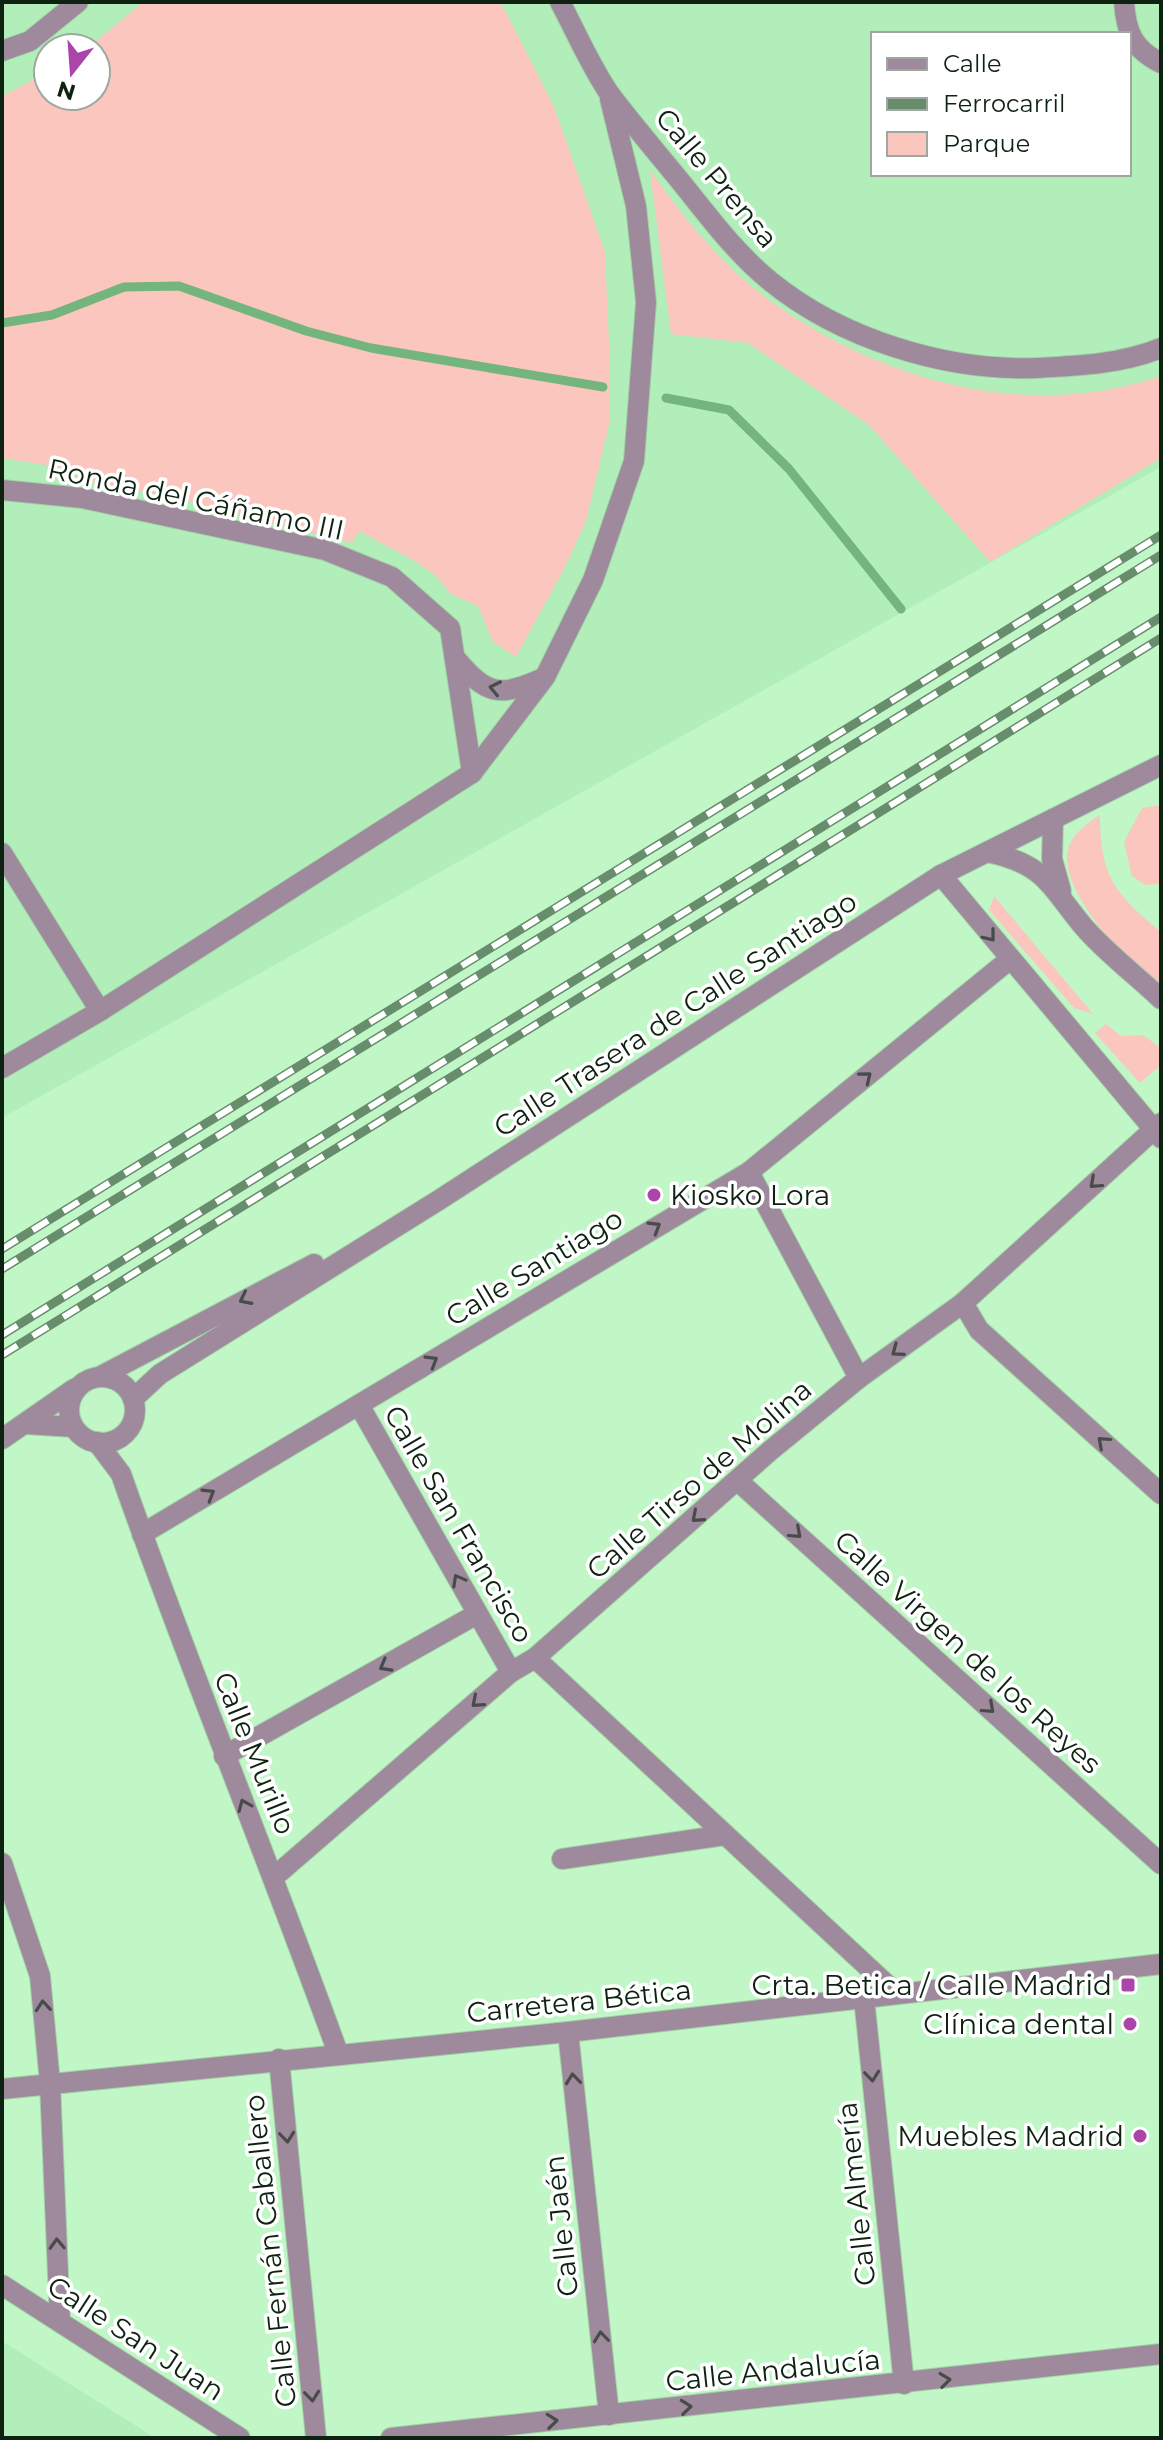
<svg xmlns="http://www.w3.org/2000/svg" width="1163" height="2440" viewBox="0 0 1163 2440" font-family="Montserrat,sans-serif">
<rect width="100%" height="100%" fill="#c1f7c7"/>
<!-- built -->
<g fill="#b2eeb9" fill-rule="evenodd">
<path d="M2,2H1161V467L2,1118ZM873,34H1129V174H873ZM48,48H96V96H48Z"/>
<path d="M2,2341L111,2410L155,2438H2Z"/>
</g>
<!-- green -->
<g fill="#fbc6be">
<path d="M143,2H499L505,10L554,107L605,252L610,368V420L586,521L565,567L516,657L493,642L478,606L451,594L436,576L415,561L359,531L352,543L176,498L76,479L78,470L2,458V96L48,72V96H96V48H88Z"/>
<path d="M650,170C683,217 721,265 769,300C881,381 1026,422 1161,376V458L990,562L869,425L748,343L671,334Z"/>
<path d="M1161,805V884L1145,885L1132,876L1124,842L1142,808Z"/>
<path d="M1100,815C1100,876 1115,894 1161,932V989C1129,966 1067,899 1067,858C1067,838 1084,825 1100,815Z"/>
<path d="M994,896L1093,1014L1074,1008L989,910Z"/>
<path d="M1106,1024L1121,1036L1143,1035L1161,1048V1065L1140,1083L1095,1033Z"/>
</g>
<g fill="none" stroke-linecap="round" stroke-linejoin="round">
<!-- stream -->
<g stroke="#73b57c" stroke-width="9">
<path d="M2,323L52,315L124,287L179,286L306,331L371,348L603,387"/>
<path d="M666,398L729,410L789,469L901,609"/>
</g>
<!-- pedestrian casing -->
<g stroke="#a1d1a6" stroke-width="22">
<path id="pedestrian" d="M562,1859L725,1835"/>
</g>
<!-- minor casing -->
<g stroke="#a1d1a6" stroke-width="22">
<g id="minor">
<path d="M560,2C576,32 590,65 609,93C633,125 660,156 685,187C712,221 737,254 770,281C841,339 945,371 1036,368C1078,366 1122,364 1161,348"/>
<path d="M1124,2C1126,32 1133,49 1161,63"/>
<path d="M2,51L30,41L78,2"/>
<path d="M2,490L82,498L325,550L392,577L450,628L472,773L100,1011L2,1068"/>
<path d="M456,659C486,694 498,698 541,679"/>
<path d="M472,773L545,677L593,580L634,461L646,302L636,206L610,99"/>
<path d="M1053,819L1052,859L1061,891"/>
<path d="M987,852C1045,864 1049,885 1083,926C1105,952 1136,975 1161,999"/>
<path d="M2,853L100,1011"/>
<path d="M941,875L1161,1138"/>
<path d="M749,1172L859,1378"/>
<path d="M963,1303L979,1330L1161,1494"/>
<path d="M101,1376L314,1264"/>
<circle cx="102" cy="1410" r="33"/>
<path d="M133,1399L160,1374L439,1200L941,875L1161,765"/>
<path d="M359,1405L511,1672"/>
<path d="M26,1424L73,1427"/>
<path d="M2,1439L74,1389"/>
<path d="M97,1442L121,1474C189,1668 268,1859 338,2053"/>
<path d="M738,1481L1161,1864"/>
<path d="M142,1534L749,1172L1009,960"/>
<path d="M535,1658L897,1994"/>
<path d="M224,1756L477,1614"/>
<path d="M2,1863L40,1976L50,2083L60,2322"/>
<path d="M274,1877L511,1672L535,1658L771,1450L859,1378L963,1303L1161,1123"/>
<path d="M864,1998L904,2384"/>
<path d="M568,2032L609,2415"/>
<path d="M279,2059L316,2438"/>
<path d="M2,2285L240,2438"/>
<path d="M391,2438L1161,2354"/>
</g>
</g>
<!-- tertiary casing -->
<g stroke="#a1d1a6" stroke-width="22">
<path id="tertiary" d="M2,2089L568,2032L1161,1964"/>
</g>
<!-- pedestrian -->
<use href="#pedestrian" stroke="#9f899d" stroke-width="20"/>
<!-- minor -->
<use href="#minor" stroke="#9f899d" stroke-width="20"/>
<!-- tertiary -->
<use href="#tertiary" stroke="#9f899d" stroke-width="20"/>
<!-- rail casing -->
<g stroke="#678d6c" stroke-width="9">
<g id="rail">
<path d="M2,1249L1161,535"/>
<path d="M2,1269L1161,555"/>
<path d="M2,1335L1161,617"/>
<path d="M2,1355L1161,638"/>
</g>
</g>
<!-- rail -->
<use href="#rail" stroke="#fff" stroke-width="6" stroke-dasharray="18" stroke-linecap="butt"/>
</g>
<!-- one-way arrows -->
<defs><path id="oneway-chevron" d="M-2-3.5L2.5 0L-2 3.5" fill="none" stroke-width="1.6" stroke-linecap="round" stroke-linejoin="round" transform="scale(2)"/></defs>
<g stroke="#474b49">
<use href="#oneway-chevron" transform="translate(495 688) rotate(-168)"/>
<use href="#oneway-chevron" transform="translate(990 936) rotate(51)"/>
<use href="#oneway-chevron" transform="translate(866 1077) rotate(-39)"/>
<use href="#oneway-chevron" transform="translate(1095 1183) rotate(138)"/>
<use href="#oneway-chevron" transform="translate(655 1227) rotate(-31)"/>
<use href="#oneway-chevron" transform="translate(245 1299) rotate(153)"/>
<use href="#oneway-chevron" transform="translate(897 1351) rotate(144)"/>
<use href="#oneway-chevron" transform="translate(432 1361) rotate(-31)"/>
<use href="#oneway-chevron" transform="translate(1103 1442) rotate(-138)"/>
<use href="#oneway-chevron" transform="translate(209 1494) rotate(-31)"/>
<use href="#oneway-chevron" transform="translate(697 1517) rotate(139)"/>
<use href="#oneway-chevron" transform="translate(796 1533) rotate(42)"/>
<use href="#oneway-chevron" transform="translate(458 1580) rotate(-119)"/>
<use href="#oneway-chevron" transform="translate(385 1666) rotate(151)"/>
<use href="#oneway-chevron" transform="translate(477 1702) rotate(139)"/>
<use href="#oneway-chevron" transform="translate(989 1708) rotate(42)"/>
<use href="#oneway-chevron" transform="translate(244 1805) rotate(-113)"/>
<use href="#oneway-chevron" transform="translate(43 2006) rotate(-95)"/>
<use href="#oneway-chevron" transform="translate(872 2076) rotate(84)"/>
<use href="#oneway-chevron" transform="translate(573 2079) rotate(-96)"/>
<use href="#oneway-chevron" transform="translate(287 2137) rotate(84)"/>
<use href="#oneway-chevron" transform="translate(57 2244) rotate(-92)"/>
<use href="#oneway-chevron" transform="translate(601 2337) rotate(-96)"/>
<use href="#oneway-chevron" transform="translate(945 2380) rotate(-7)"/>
<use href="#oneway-chevron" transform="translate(312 2396) rotate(84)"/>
<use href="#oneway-chevron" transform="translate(686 2407) rotate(-6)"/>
<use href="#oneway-chevron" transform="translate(552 2421) rotate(-6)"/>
</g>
<!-- markers -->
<g fill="#ab45aa" stroke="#fff" stroke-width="3">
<circle cx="654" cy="1195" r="8"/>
<rect x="1120" y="1977" width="16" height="16" rx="4"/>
<circle cx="1130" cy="2024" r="8"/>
<circle cx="1140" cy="2136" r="8"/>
</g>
<g text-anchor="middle" stroke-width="7" stroke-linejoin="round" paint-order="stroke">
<!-- street labels -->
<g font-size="28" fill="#0d2211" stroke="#fff">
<text transform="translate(717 178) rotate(50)" y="10">Calle Prensa</text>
<text transform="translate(196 499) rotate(12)" y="10">Ronda del Cáñamo III</text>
<text transform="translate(675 1014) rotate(-33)" y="10">Calle Trasera de Calle Santiago</text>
<text transform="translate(534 1267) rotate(-31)" y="10">Calle Santiago</text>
<text transform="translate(699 1479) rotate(-41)" y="10">Calle Tirso de Molina</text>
<text transform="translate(459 1524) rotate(60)" y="10">Calle San Francisco</text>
<text transform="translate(968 1652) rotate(42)" y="10">Calle Virgen de los Reyes</text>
<text transform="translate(255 1753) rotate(68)" y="10">Calle Murillo</text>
<text transform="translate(579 2001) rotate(-6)" y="10">Carretera Bética</text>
<text transform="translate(856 2194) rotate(-96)" y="10">Calle Almería</text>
<text transform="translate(561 2226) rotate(-96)" y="10">Calle Jaén</text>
<text transform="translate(270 2251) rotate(-96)" y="10">Calle Fernán Caballero</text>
<text transform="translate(136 2338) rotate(33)" y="10">Calle San Juan</text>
<text transform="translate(773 2370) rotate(-6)" y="10">Calle Andalucía</text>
</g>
<!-- poi labels -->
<g font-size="28" fill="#0d2211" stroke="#fff" text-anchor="end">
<text x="670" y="1205" text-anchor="start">Kiosko Lora</text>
<text x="1112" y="1995">Crta. Betica / Calle Madrid</text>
<text x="1114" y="2034">Clínica dental</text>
<text x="1124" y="2146">Muebles Madrid</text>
</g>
</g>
<!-- border -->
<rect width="1163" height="2440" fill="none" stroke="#0d2211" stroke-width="8"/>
<!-- legend -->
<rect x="871" y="32" width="260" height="144" fill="#ffffff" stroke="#9ea7a0" stroke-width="2"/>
<rect x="887" y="58" width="40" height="12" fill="#9f899d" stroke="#9ea7a0" stroke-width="2"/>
<text x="943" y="72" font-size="24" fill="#0d2211">Calle</text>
<rect x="887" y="98" width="40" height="12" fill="#678d6c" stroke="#9ea7a0" stroke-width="2"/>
<text x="943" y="112" font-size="24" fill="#0d2211">Ferrocarril</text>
<rect x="887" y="132" width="40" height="24" fill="#fbc6be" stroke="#9ea7a0" stroke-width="2"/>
<text x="943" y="152" font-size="24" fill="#0d2211">Parque</text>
<!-- north arrow -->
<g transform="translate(72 72) rotate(197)"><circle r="38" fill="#ffffff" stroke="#9ea7a0" stroke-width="2"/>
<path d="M0-6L14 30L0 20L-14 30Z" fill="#ab45aa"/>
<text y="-12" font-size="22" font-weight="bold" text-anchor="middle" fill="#0d2211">N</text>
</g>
</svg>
